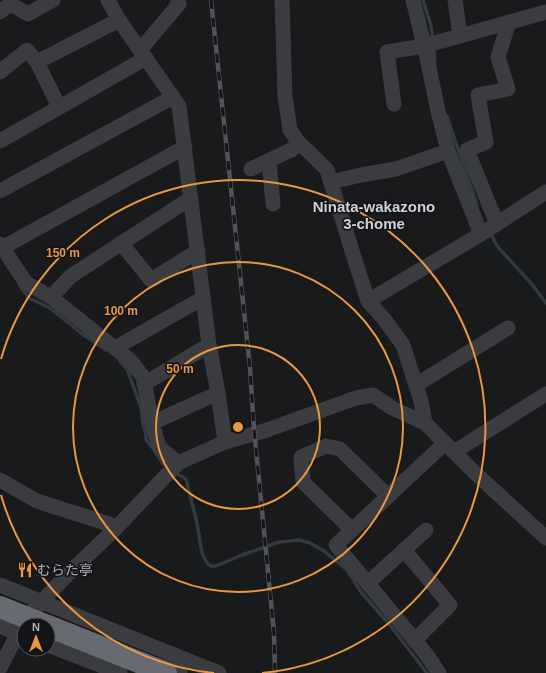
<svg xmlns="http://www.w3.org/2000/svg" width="546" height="673" viewBox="0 0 546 673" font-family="Helvetica,'Noto Sans JP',sans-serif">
<rect width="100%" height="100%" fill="#191a1b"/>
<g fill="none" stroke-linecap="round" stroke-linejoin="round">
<!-- stream -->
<g stroke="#303b3f" stroke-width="3.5">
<path d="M423,0L431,26L433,39"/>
<path d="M434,48L435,63"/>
<path d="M447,116C456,146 468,175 477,205"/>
<path d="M490,232L497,246L530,282L546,303"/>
<path d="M20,286L29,298L50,308L81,333L106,350"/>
<path d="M120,361L127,369L130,377L141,408L143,424L146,435V440L153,448L163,464L168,467"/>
<path d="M174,472L186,479L197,523L202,553L207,563L211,566H216L242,555L279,542L299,540L310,543L324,551L347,570L361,592L389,624L427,673"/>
</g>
<!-- minor -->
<g stroke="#3b3c40" stroke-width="15">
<path d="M108,0L119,20L179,106L209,345L218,393L225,442"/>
<path d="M282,0L285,96L290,130L299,143L309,152L327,170L353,254L368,301L384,319L403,345L421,401L425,423"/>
<path d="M413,0L426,53L438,111L448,151L481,234"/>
<path d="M455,0L460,35"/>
<path d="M0,12L10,4L28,14L53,0"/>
<path d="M140,50L179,4L178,0"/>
<path d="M37,62L119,20"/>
<path d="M0,72L27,50L37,62L59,107"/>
<path d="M394,104L387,52L424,46L546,12"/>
<path d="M0,141L146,58"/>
<path d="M269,161L273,204"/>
<path d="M251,169L291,150L299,143"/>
<path d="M331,182L361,175L396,169L448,151"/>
<path d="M0,191L173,97"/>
<path d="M497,224L467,150L486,142L478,95L508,89L498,57L509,22"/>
<path d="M121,243L151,280L198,251"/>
<path d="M0,244L26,283L51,297L131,361L143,377L152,423L159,447L178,463"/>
<path d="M0,249L185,147"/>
<path d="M51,297L71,276L191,198"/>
<path d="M368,301L481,234L546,192"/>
<path d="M115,348L203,298"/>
<path d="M144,384L209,345"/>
<path d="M416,385L508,328"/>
<path d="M152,423L218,393"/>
<path d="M454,452L546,394"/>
<path d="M0,480L37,501L109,524L114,530"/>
<path d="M352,530L303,482L301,457L326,446L340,449L388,496"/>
<path d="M404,550L450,605L415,640"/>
<path d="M368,583L426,530"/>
<path d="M0,585L219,673"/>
<path d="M0,626L24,636"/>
<path d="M48,645L120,673"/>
<path d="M158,665L180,673"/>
<path d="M0,668L18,633L28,616L67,575L114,530L178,463L225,442L264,431L356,398L373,395L392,408L425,423L473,471L546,538"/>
<path d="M439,673L426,654L336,545L445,443"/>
</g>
<!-- highway -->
<path stroke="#676b71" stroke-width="22" d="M48,626L166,673"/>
<!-- rail casing -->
<g stroke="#505357" stroke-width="4.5">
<path id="rail" d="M211,0L250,368L254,429L274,633L275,673"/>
</g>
<!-- rail -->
<use href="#rail" stroke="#141517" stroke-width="3" stroke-dasharray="9" stroke-linecap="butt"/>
<!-- highway-bridge -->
<path stroke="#676b71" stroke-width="22" d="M0,607L45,625"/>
</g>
<!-- distance rings -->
<g fill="none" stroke="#eb9742" stroke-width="2">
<circle cx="238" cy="427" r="82"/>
<circle cx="238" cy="427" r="165"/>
<path d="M214 673A247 247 0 0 1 1 495M1 359A247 247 0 1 1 262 673"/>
</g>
<!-- icons -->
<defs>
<g id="restaurant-bare" transform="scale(1.2)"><path d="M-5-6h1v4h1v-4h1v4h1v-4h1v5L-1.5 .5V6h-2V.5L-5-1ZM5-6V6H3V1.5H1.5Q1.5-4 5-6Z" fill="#eb9742" stroke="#141517" stroke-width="2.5" paint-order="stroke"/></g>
</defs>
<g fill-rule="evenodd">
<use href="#restaurant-bare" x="25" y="570"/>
</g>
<g text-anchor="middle" stroke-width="3.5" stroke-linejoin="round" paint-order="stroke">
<!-- poi labels -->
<g font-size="14" fill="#acb3ba" stroke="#141517" text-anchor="start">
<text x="37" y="575">むらた亭</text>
</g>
<!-- neighbourhood labels -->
<g font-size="15" font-weight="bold" fill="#cdd1d7" stroke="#141517">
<text x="374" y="212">Ninata-wakazono<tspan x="374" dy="17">3-chome</tspan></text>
</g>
</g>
<circle cx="238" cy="427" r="6" fill="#eb9742" stroke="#141517" stroke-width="2"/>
<g font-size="12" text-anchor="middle" font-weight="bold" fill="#eb9742" stroke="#141517" stroke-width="3.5" stroke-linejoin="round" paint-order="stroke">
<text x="63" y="257">150 m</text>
<text x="121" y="315">100 m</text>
<text x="180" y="373">50 m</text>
</g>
<!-- north arrow -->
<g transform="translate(36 637)"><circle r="19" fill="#141517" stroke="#515458"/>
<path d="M0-3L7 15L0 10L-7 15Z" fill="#eb9742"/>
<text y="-6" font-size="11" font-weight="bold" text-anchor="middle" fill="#acb3ba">N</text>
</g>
</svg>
